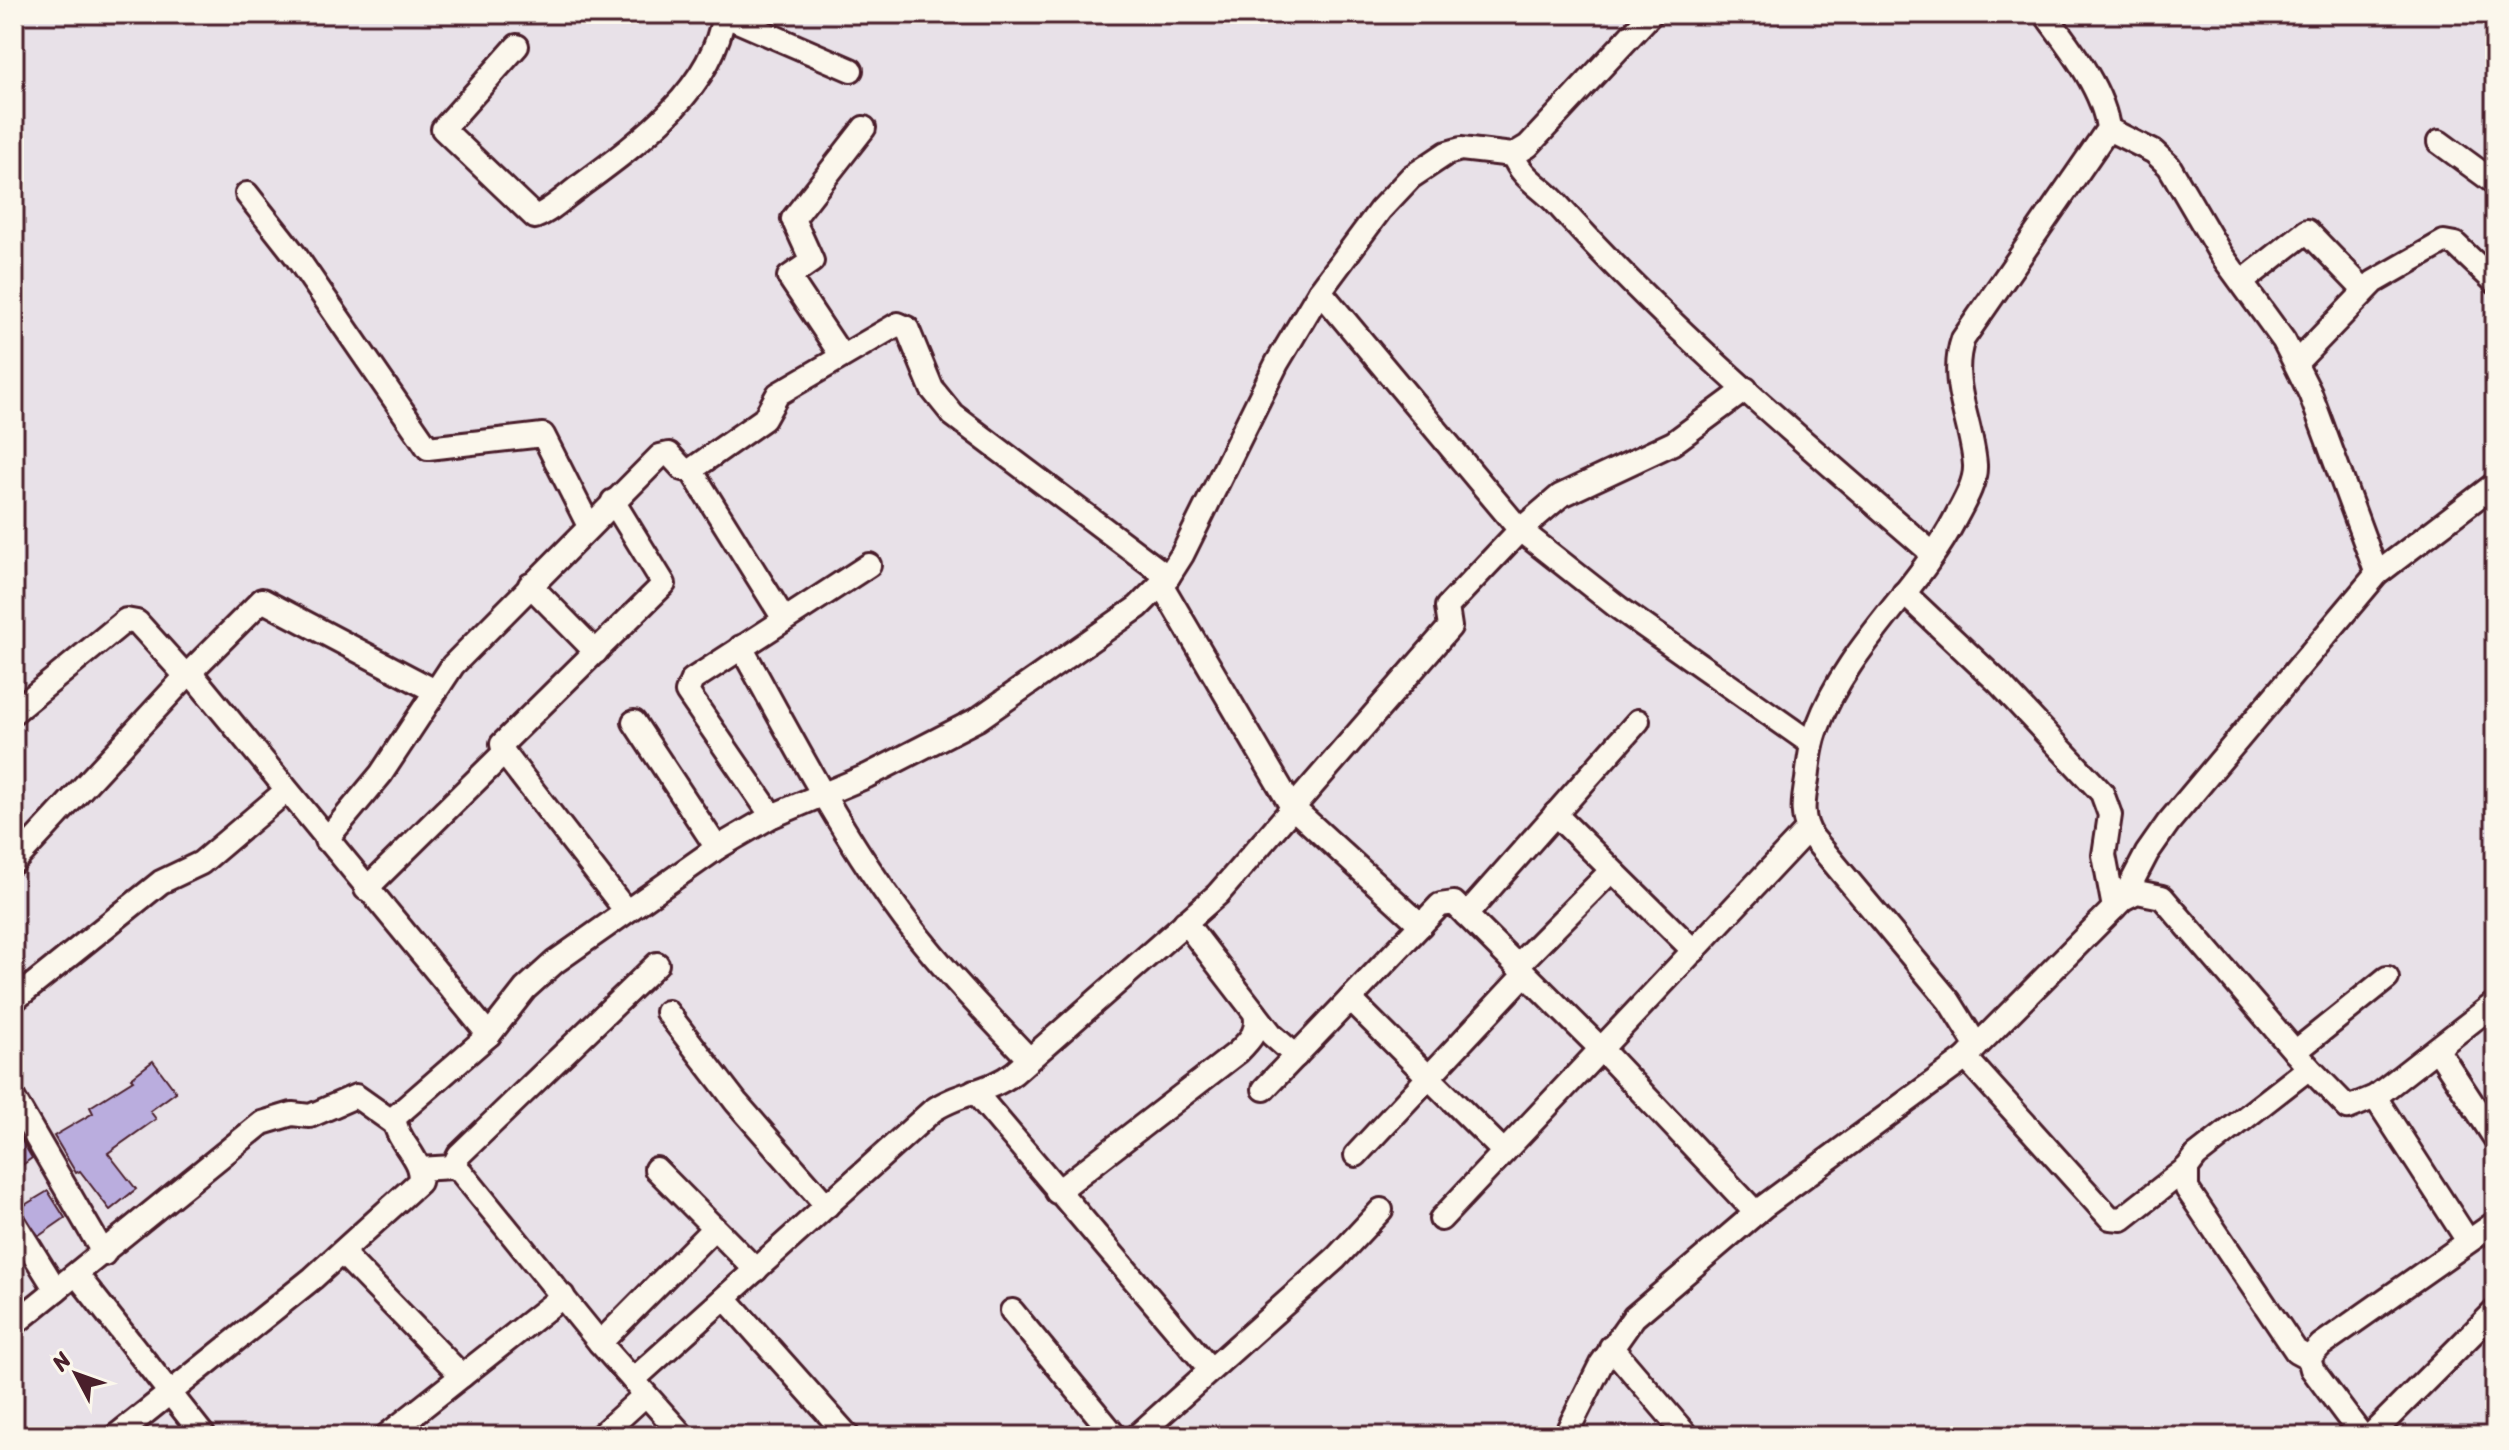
<svg xmlns="http://www.w3.org/2000/svg" width="2509" height="1450" viewBox="0 0 2509 1450" font-family="Sriracha,sans-serif">
<rect width="100%" height="100%" fill="#e8e1e8"/>
<filter id="ink" filterUnits="userSpaceOnUse"><feTurbulence type="fractalNoise" baseFrequency=".0125" numOctaves="2"/><feDisplacementMap in="SourceGraphic" scale="16" xChannelSelector="R" yChannelSelector="G"/><feConvolveMatrix kernelMatrix="1 2 1 2 8 2 1 2 1" color-interpolation-filters="sRGB"/></filter>
<g filter="url(#ink)">
<!-- building -->
<g fill="#baadde" stroke="#4a1f2b" stroke-width="2">
<path d="M153,1061L176,1092L150,1111L156,1119L108,1153L136,1189L110,1210L80,1171L76,1173L54,1136L93,1113L90,1107L133,1080L131,1078Z"/>
<path d="M14,1127L32,1158L14,1171Z"/>
<path d="M48,1191L65,1218L39,1236L18,1209Z"/>
</g>
<g fill="none" stroke-linecap="round" stroke-linejoin="round">
<!-- minor casing -->
<g stroke="#4a1f2b" stroke-width="28">
<g id="minor">
<path d="M721,14L851,70"/>
<path d="M517,46L443,129L535,217C551,211 566,196 580,186C637,144 713,90 724,14"/>
<path d="M2108,129L2154,152L2169,166L2220,253L2284,341L2310,393L2377,574"/>
<path d="M2439,142L2495,183"/>
<path d="M1513,155C1522,179 1541,186 1557,204C1671,331 1803,441 1933,554"/>
<path d="M247,194L295,255L428,448L543,435L589,526"/>
<path d="M2242,282L2307,231L2364,290"/>
<path d="M1320,291L1520,530L1619,608L1812,744"/>
<path d="M841,355L789,277L812,261L793,219L864,128"/>
<path d="M2296,363L2374,282L2444,242L2455,244L2495,282"/>
<path d="M691,470L784,619"/>
<path d="M613,501L664,584L502,744L504,753L626,911"/>
<path d="M1161,584L1292,807L1421,925"/>
<path d="M530,585L596,652"/>
<path d="M1904,593L1998,682L2102,793L2110,815L2104,855L2114,908"/>
<path d="M741,647C789,733 835,823 893,903C933,960 982,1009 1029,1059"/>
<path d="M190,672L489,1035"/>
<path d="M14,712L126,620L137,622L186,676"/>
<path d="M634,722L717,848"/>
<path d="M1555,814L1694,951"/>
<path d="M772,816L687,692L692,680L869,565"/>
<path d="M326,840L381,774L453,665L660,456L669,454L683,469L691,470L764,419L778,394L898,324L907,328L932,389L953,415L1168,577"/>
<path d="M14,862L190,672L262,600L433,690"/>
<path d="M366,889L504,753"/>
<path d="M2123,899L2147,853L2168,823L2377,574L2495,484"/>
<path d="M1466,915L1638,721"/>
<path d="M1517,966L1611,871"/>
<path d="M1350,999L1504,1152"/>
<path d="M14,1000L161,882L201,863L286,791"/>
<path d="M667,1012L736,1102L827,1206"/>
<path d="M1255,1013L1272,1035L1296,1056"/>
<path d="M1977,1046L2123,899L2137,892L2162,897L2309,1068L2348,1108L2375,1097L2495,1003"/>
<path d="M2437,1049L2495,1138"/>
<path d="M2295,1052L2387,978"/>
<path d="M1966,1058L2110,1218L2122,1219L2187,1168"/>
<path d="M2309,1068L2196,1156L2187,1168V1189L2296,1351L2309,1358"/>
<path d="M1264,1089L1440,905L1454,903L1601,1049L1756,1213"/>
<path d="M974,1091L1210,1369"/>
<path d="M2375,1097L2468,1241"/>
<path d="M14,1099L104,1254"/>
<path d="M1356,1155L1525,974"/>
<path d="M453,1167L459,1155L657,964"/>
<path d="M419,1169L453,1167L461,1172L600,1343L683,1436"/>
<path d="M656,1169L756,1270"/>
<path d="M1057,1192L1238,1052C1251,1039 1259,1031 1255,1013L1185,922"/>
<path d="M1441,1219L1807,830"/>
<path d="M14,1222L56,1290"/>
<path d="M342,1253L462,1376"/>
<path d="M77,1275L204,1436"/>
<path d="M726,1299L848,1436"/>
<path d="M1012,1311L1115,1436"/>
<path d="M14,1324L262,1123L292,1114L310,1116L356,1096L394,1123"/>
<path d="M600,1343L714,1228"/>
<path d="M1611,1347L1687,1436"/>
<path d="M633,1380L932,1111C957,1093 989,1092 1014,1073L1218,894L1450,627L1447,607L1520,530L1560,496L1673,443L1746,389"/>
<path d="M116,1436L313,1278L419,1182C425,1159 393,1140 395,1117L489,1035L525,989L555,962L717,848L772,816L867,776L978,719L1138,607L1168,577L1182,555L1277,363L1320,291L1380,210L1411,177L1447,153L1461,149L1513,155L1528,146L1651,14"/>
<path d="M386,1436L563,1296"/>
<path d="M600,1436L645,1395"/>
<path d="M1137,1436L1336,1258L1381,1210"/>
<path d="M1565,1436L1601,1364L1634,1317L1763,1207L1966,1058L1977,1046L1949,1001L1813,838C1800,819 1803,802 1807,780C1809,762 1811,743 1818,726C1847,647 1918,591 1956,517C1964,502 1976,482 1975,465C1972,422 1948,382 1963,339L2108,129C2104,90 2068,45 2045,14"/>
<path d="M2362,1436L2312,1369L2309,1358L2321,1345L2495,1223"/>
<path d="M2370,1436L2495,1311"/>
</g>
</g>
<!-- minor -->
<use href="#minor" stroke="#fbf7ec" stroke-width="22"/>
</g>
</g>
<!-- margin -->
<rect width="2509" height="1450" fill="none" stroke="#fbf7ec" stroke-width="48"/>
<rect x="24" y="24" width="2461" height="1402" fill="none" stroke="#4a1f2b" stroke-width="3" filter="url(#ink)"/>
<!-- north arrow -->
<g transform="translate(76 1374) rotate(311)" stroke="#fbf7ec" stroke-width="6" paint-order="stroke">
<path d="M0-6L14 30L0 20L-14 30Z" fill="#4a1f2b"/>
<text y="-12" font-size="22" font-weight="bold" text-anchor="middle" fill="#4a1f2b">N</text>
</g>
</svg>
